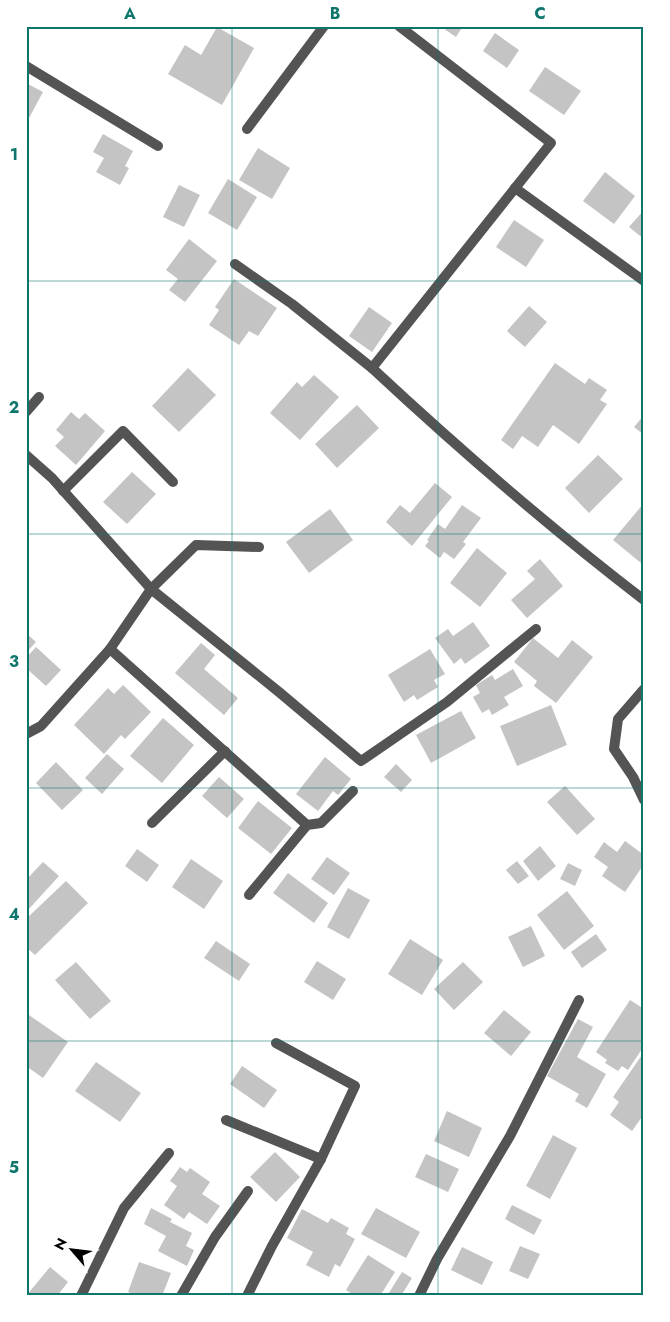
<svg xmlns="http://www.w3.org/2000/svg" width="670" height="1322" viewBox="0 0 670 1322" font-family="Jost,sans-serif">
<rect width="100%" height="100%" fill="#fff"/>
<!-- building -->
<g fill="#c4c4c4">
<path d="M440,26H463L456,37Z"/>
<path d="M217,27L254,48L222,105L168,74L185,45L201,55Z"/>
<path d="M495,33L519,50L507,68L483,51Z"/>
<path d="M545,67L581,91L564,115L529,91Z"/>
<path d="M26,83L43,92L29,118L26,116Z"/>
<path d="M103,134L133,151L125,166L129,168L120,185L96,172L104,158L93,152Z"/>
<path d="M258,148L290,168L272,199L239,180Z"/>
<path d="M605,172L635,196L614,224L583,201Z"/>
<path d="M228,179L257,197L237,230L208,213Z"/>
<path d="M179,185L200,195L184,227L163,217Z"/>
<path d="M644,210V239L629,227Z"/>
<path d="M514,220L544,240L526,267L496,247Z"/>
<path d="M189,239L217,261L185,302L169,290L178,279L166,270Z"/>
<path d="M234,279L277,308L258,336L249,331L239,345L209,325L219,310L215,307Z"/>
<path d="M529,306L547,322L525,347L507,331Z"/>
<path d="M369,307L392,323L372,352L349,336Z"/>
<path d="M555,363L585,384L589,378L607,390L600,400L607,404L579,444L553,425L538,447L522,436L513,449L501,440Z"/>
<path d="M188,368L216,395L179,432L152,406Z"/>
<path d="M314,375L339,397L300,440L270,413L297,382L302,387Z"/>
<path d="M357,405L379,428L337,468L315,444Z"/>
<path d="M71,412L79,419L85,413L105,431L76,465L55,446L64,437L56,430Z"/>
<path d="M644,415V435L634,427Z"/>
<path d="M598,455L623,479L589,513L565,488Z"/>
<path d="M132,472L156,494L127,524L103,502Z"/>
<path d="M435,483L452,497L412,546L386,522L400,505L410,513Z"/>
<path d="M644,503V560L641,563L613,540Z"/>
<path d="M462,505L481,518L463,542L466,544L454,559L444,552L440,558L425,546L429,541L427,540L438,524L445,529Z"/>
<path d="M330,509L353,540L309,573L286,542Z"/>
<path d="M477,548L507,573L480,607L450,583Z"/>
<path d="M540,559L563,586L527,618L511,600L535,579L527,571Z"/>
<path d="M473,622L490,646L465,664L461,658L454,664L435,638L448,629L453,636Z"/>
<path d="M26,633L36,642L26,653Z"/>
<path d="M533,638L558,658L572,640L593,657L556,703L534,686L537,681L514,662Z"/>
<path d="M201,643L215,655L204,669L238,698L224,715L175,673Z"/>
<path d="M36,647L61,670L46,686L26,668V658Z"/>
<path d="M430,649L445,674L434,680L438,687L417,700L414,695L404,702L388,675Z"/>
<path d="M513,669L523,686L504,697L509,705L492,715L489,709L482,713L473,697L480,693L476,685L492,675L495,680Z"/>
<path d="M123,685L151,712L125,739L121,735L104,754L74,725L108,688L114,694Z"/>
<path d="M551,705L567,745L517,766L500,726Z"/>
<path d="M461,711L476,738L431,763L416,735Z"/>
<path d="M163,718L194,745L162,783L130,756Z"/>
<path d="M107,754L124,769L102,794L85,778Z"/>
<path d="M325,757L351,779L338,795L333,791L318,811L296,794Z"/>
<path d="M56,762L83,790L62,810L36,783Z"/>
<path d="M396,764L412,780L401,792L384,777Z"/>
<path d="M219,777L244,799L227,818L202,796Z"/>
<path d="M565,786L595,819L577,835L547,802Z"/>
<path d="M258,801L292,828L271,854L238,828Z"/>
<path d="M625,841L644,855V864L625,892L602,876L608,867L594,857L604,842L617,852Z"/>
<path d="M540,846L556,866L538,881L523,861Z"/>
<path d="M137,849L159,865L147,882L125,866Z"/>
<path d="M327,857L350,873L334,895L311,879Z"/>
<path d="M191,859L223,881L204,909L172,887Z"/>
<path d="M517,861L529,876L518,884L506,870Z"/>
<path d="M43,862L59,876L28,910L26,908V880Z"/>
<path d="M568,863L582,870L575,886L560,879Z"/>
<path d="M288,873L328,903L314,923L273,893Z"/>
<path d="M66,881L88,903L35,955L26,947V919Z"/>
<path d="M348,888L370,900L349,939L327,927Z"/>
<path d="M567,891L594,926L564,950L537,915Z"/>
<path d="M531,926L545,956L523,967L508,937Z"/>
<path d="M596,934L607,950L582,968L571,952Z"/>
<path d="M410,939L443,960L422,995L388,974Z"/>
<path d="M216,941L250,964L239,981L204,958Z"/>
<path d="M317,961L346,979L333,1000L304,982Z"/>
<path d="M76,962L111,1001L90,1019L55,980Z"/>
<path d="M463,962L483,982L454,1010L434,989Z"/>
<path d="M630,1000L644,1009V1046L628,1070L622,1066L618,1071L605,1063L607,1060L596,1052Z"/>
<path d="M504,1010L531,1032L511,1056L484,1033Z"/>
<path d="M26,1013L68,1042L43,1078L26,1066Z"/>
<path d="M578,1019L593,1027L577,1057L606,1074L587,1108L575,1101L579,1094L547,1076Z"/>
<path d="M644,1052V1114L632,1131L610,1115L619,1102L613,1097Z"/>
<path d="M96,1062L141,1093L120,1122L75,1091Z"/>
<path d="M242,1066L277,1090L264,1108L230,1084Z"/>
<path d="M447,1111L482,1128L469,1157L434,1141Z"/>
<path d="M553,1135L577,1148L550,1199L526,1186Z"/>
<path d="M275,1152L300,1177L276,1202L250,1177Z"/>
<path d="M426,1154L459,1169L448,1192L415,1177Z"/>
<path d="M180,1167L187,1172L190,1168L210,1182L202,1194L220,1206L207,1224L189,1212L184,1219L164,1205L177,1186L170,1181Z"/>
<path d="M512,1205L542,1220L534,1235L505,1219Z"/>
<path d="M151,1208L172,1219L170,1222L192,1233L186,1246L194,1250L187,1266L158,1251L166,1236L144,1224Z"/>
<path d="M376,1208L420,1232L406,1258L361,1234Z"/>
<path d="M302,1209L328,1223L331,1218L349,1228L346,1234L355,1239L340,1267L335,1264L329,1277L306,1265L313,1252L287,1238Z"/>
<path d="M520,1246L540,1254L528,1279L509,1271Z"/>
<path d="M462,1247L493,1262L482,1285L451,1270Z"/>
<path d="M368,1255L395,1272L380,1296H355L346,1290Z"/>
<path d="M139,1262L171,1273L162,1296H139L128,1292Z"/>
<path d="M50,1267L68,1282L57,1296H26Z"/>
<path d="M402,1272L412,1278L401,1296H387Z"/>
</g>
<g fill="none" stroke-linecap="round" stroke-linejoin="round">
<!-- street -->
<g stroke="#545454" stroke-width="10">
<path d="M26,66L158,146"/>
<path d="M247,129L324,26"/>
<path d="M515,188L644,281"/>
<path d="M235,264L292,304L372,368L551,143L399,26"/>
<path d="M372,368C459,449 549,527 644,600"/>
<path d="M26,412L39,397"/>
<path d="M26,455L52,478L151,589L196,545L259,547"/>
<path d="M63,491L123,431L173,482"/>
<path d="M110,649L307,825"/>
<path d="M644,689L618,719L614,749L633,777L644,800"/>
<path d="M26,734L41,726L110,649L151,589L279,692L361,761L447,702L536,629"/>
<path d="M152,823L225,751"/>
<path d="M249,895L307,825L321,823L353,791"/>
<path d="M226,1120L321,1159"/>
<path d="M81,1296L124,1208L169,1153"/>
<path d="M181,1296L215,1237L248,1191"/>
<path d="M247,1296L272,1246L321,1159L355,1086L276,1043"/>
<path d="M419,1296L437,1259L510,1136L579,1000"/>
</g>
</g>
<!-- grid -->
<path fill="none" stroke="#0f766e" stroke-width="1" stroke-opacity="0.55" d="M232,26V1296M438,26V1296M26,281H644M26,534H644M26,788H644M26,1041H644"/>
<!-- border -->
<rect width="670" height="1322" fill="none" stroke="#ffffff" stroke-width="55"/>
<!-- north arrow -->
<g transform="translate(72 1250) rotate(298)" stroke="#ffffff" stroke-width="4" paint-order="stroke">
<path d="M0-4L9 19L0 12L-9 19Z" fill="#000000"/>
<text y="-8" font-size="14" font-weight="bold" text-anchor="middle" fill="#000000">N</text>
</g>
<rect x="28" y="28" width="614" height="1266" fill="none" stroke="#0f766e" stroke-width="2"/>
<g font-size="16" text-anchor="middle" font-weight="bold" fill="#0f766e">
<text x="130" y="19">A</text>
<text x="335" y="19">B</text>
<text x="540" y="19">C</text>
<text x="14" y="160">1</text>
<text x="14" y="413">2</text>
<text x="14" y="667">3</text>
<text x="14" y="920">4</text>
<text x="14" y="1173">5</text>
</g>
</svg>
